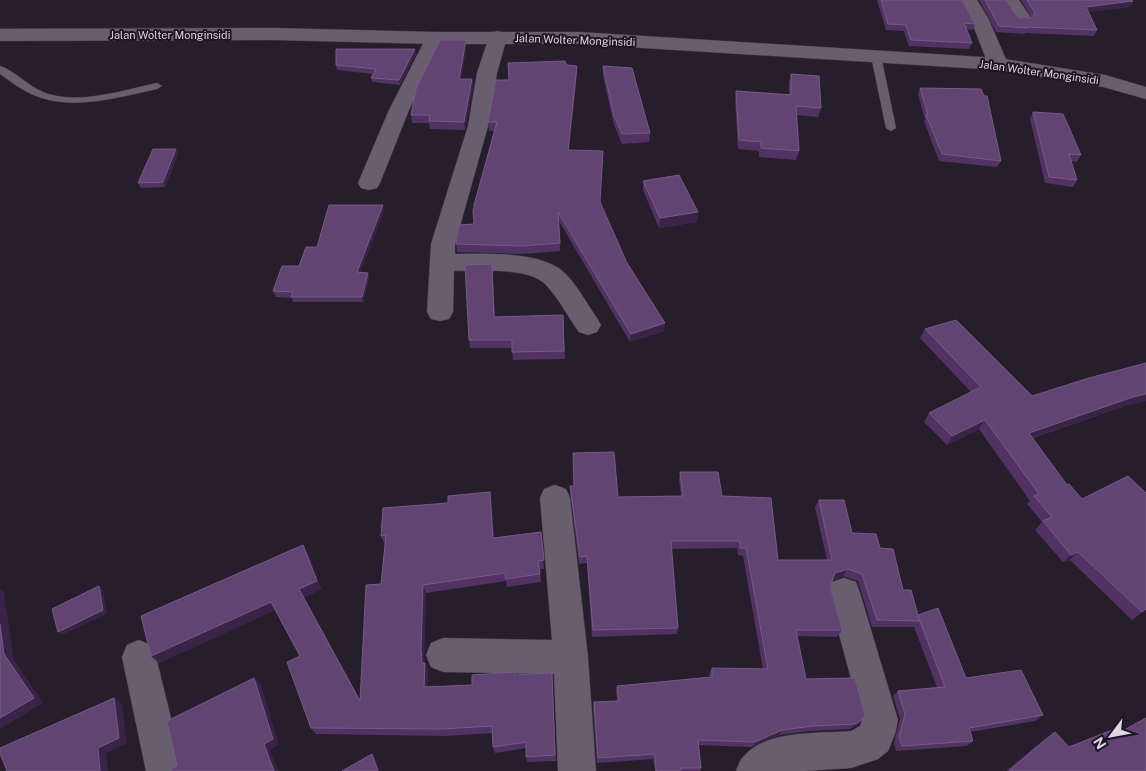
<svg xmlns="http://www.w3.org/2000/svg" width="1146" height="771" viewBox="0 0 1146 771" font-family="'Public Sans',sans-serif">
<rect width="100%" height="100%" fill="#271e2c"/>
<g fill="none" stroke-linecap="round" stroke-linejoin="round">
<!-- lane casing -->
<g stroke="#413a45" stroke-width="1">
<g id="lane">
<path d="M876,53L881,56L896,128L891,131L886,128L871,56Z"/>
<path d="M0,66C14,70 28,86 43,92C77,106 123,90 157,83L162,86L157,89C119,97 74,111 36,96C23,91 11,82 0,74Z"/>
</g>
</g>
<!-- street casing -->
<g stroke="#413a45" stroke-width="1">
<g id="street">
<path d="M959,0H977L989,20L1008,64L1005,68L998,70L991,68L988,64L971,20Z"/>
<path d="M1001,0H1019L1031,18L1028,22L1022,23L1016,22Z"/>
<path d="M498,31L505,33L507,37L497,73L488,126L455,244V254C485,254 535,251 560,269C575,280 586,303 597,318L601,325L597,332L588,335L579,332C567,316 559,298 545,284C528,267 477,271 454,271L453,312L449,319L440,321L431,319L427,312L431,244L468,126L477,73L489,37L491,33Z"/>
<path d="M435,32L442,34L444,38L409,110L380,183L377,188L369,190L361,188L358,183L389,110L426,38L428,34Z"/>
<path d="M555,485L566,489L570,498L588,657L596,771H558L554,674L443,672L431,667L426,655L431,643L443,638L552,640L540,498L544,489Z"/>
<path d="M844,578L856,582L860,593L898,720L895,734L888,751L878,759L851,768L804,771H736C738,766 740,760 743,757C767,729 818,734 851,731L860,726L862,720L828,593L832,582Z"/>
<path d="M139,640L151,645L156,657L184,771H146L122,657L127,645Z"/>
</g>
</g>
<!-- secondary casing -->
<g stroke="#413a45" stroke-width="1">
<path id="secondary" d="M274,28L435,32H579L998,58L1105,75L1146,87V99L1103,87L998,70L579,44H435L274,40L0,41V29Z"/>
</g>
<!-- lane -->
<use href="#lane" fill="#685e6e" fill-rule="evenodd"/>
<!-- street -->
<use href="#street" fill="#685e6e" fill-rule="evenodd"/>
<!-- secondary -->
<use href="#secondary" fill="#685e6e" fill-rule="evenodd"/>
</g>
<!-- wall -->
<g fill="#523264">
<path d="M877,0H962L975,24L973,30L966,29L972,43L969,49L909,46L904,31L886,30Z"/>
<path d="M979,0H1006L1018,18L1031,17L1021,0H1132L1133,1L1130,7L1088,12L1097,30L1094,36L1025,33V34L996,32Z"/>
<path d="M466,48L461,79H472L473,87L465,130L430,129L429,123H412L411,115Z"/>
<path d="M416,54L400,85L372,82L371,78L373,74L337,70L336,65Z"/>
<path d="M566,65L577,66V74L569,150L600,203L627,263L665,323L664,331L630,342L559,221L560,251L523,254L457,252L456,244L474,224V209L494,131H489L488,122L509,80Z"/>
<path d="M603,66L650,133L649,142L622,144L614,125L603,76Z"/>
<path d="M791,74L821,108L818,117L796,115L799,151L796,160L759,157V151L738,149L735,100L736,91L789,94V83Z"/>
<path d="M920,88L1001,161L997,167L939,161L924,121L925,119L918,94Z"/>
<path d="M1033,112L1081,155L1077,162L1071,161L1077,180L1073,187L1045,183L1030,119Z"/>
<path d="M178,154L165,187L141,188L138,183Z"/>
<path d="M643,181L698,212L697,222L659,228L643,190Z"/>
<path d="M384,211L360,272L368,273L369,278L363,302H293L292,298L276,297L273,291L317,247Z"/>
<path d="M492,264L495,317L563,315L565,359L513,360L512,348H470L469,340Z"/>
<path d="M925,329L1032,396L1146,363V401L1125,406L1033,438L1067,485L1082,499L1146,609L1132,620L1070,560L1063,562L1035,530L1042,522L1027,504L1030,501L979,429L947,445L924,422L929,413L971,392L920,338Z"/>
<path d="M680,472L722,496L778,560H827L815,507L819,500L852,533L880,548L918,615L966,678L1043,715L1035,721L970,732L973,741L967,746L896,751L894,742L900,719L893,696L898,691L937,687L914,627H872L858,581L843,576L833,580L830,586L842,630L837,637L797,636L806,679L863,719L858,725L850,729L809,731L779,735L752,747L698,745L701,768L700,771H655L653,759L597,763L593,708L594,702L617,701L616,692L617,686L710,677L709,674L712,668L763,669L743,556L738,555L737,548L671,549L678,628L677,634L592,637L587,563L579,564L570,493V486L618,497L681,496L679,480Z"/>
<path d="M491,501L494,538L541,532L544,569H540L541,582L507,587L506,581L426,593L424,656V663H425L428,670L427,687L472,685L516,675L552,673L556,761L527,762L526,748L495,753L493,747L492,733L446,736L316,734L311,728L300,656L275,610L159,663L151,656L308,554L321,589L304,598L360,700L381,584L385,545L381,536Z"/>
<path d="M1055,732L1069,747L1115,735L1146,771H1006L1046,738Z"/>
</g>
<!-- shaded-wall -->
<g fill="#3b2348">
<path d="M1133,1L1130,7L1083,13L1086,7Z"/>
<path d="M466,40V48L459,87V79Z"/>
<path d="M415,49L416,54L400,85L399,80Z"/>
<path d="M577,66V74L568,158V150Z"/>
<path d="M472,79L473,87L465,130L464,122Z"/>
<path d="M176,149L178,154L165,187L163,182Z"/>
<path d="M383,205L384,211L358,278L357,272Z"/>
<path d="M698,212L697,222L659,228L660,218Z"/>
<path d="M368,273L369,278L363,302L362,297Z"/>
<path d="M665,323L664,331L630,342L631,334Z"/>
<path d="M1146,394V401L1125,406L1022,441L1029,433L1133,397Z"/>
<path d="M985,420L979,429L947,445L952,436Z"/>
<path d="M490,492L491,501L495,547L493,538Z"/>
<path d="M303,545L308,554L321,589L304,598L364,708L299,589Z"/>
<path d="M1078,552L1070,560L1063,562L1071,555Z"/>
<path d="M848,569L843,576L831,580L835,573Z"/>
<path d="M423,585L426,593L424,656L425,670L422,663L421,648Z"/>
<path d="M99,586L103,590L107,614L62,635L58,632Z"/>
<path d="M0,589L4,592L14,660L43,703L0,729V718L4,654L0,624Z"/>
<path d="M271,602L276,610L159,663L151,656Z"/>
<path d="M425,663L428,670L427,694L424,687Z"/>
<path d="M254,678L261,685L279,745L270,750L278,771H274L264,744Z"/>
<path d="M114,698L122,704L127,743L106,753L108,771H100L98,748Z"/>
<path d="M863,719L858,725L850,729L855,724Z"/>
<path d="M782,730L779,735L752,747L755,742Z"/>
<path d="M372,754L375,759L380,771H378Z"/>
</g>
<!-- building -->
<g fill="#614472" stroke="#755b83">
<path d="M881,0H962L975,24L964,23L972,43L911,40L906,25L888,24Z"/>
<path d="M985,0H1006L1018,18H1031L1035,13L1027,0H1132L1133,1L1086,7L1097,30L1027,27V28L999,26Z"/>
<path d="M440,40H466L459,79H472L464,122L429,121L430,115H411L416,89Z"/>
<path d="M336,49H415L399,80L371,78L376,69L336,65Z"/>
<path d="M565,61L566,65L577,66L568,150L603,151L600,202L627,263L665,323L631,334L558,212L560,243L522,246L456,244L459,225L474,224L473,209H474V205L497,122H488L496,80H509L508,63Z"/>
<path d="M603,66L632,68L650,133L622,134L614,116Z"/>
<path d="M791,74L819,76L821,108L796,106L799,151L761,148V142L739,140L736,91L791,95Z"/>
<path d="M920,88L981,89L984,96H987L1001,161L942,154L926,115H928Z"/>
<path d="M1033,112L1063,114L1081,155L1069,154L1077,180L1049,177Z"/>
<path d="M153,149H176L163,182L138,183Z"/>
<path d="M679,175L698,212L660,218L643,181Z"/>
<path d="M329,205H383L357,272L368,273L362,297H291L293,292L273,291L282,266H299L306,247H317Z"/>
<path d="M492,264L494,317L563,315L564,351L512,352V340H469L465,265Z"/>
<path d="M956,320L1032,396L1089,378L1146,363V394L1133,397L1029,433L1067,485L1069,484L1082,499L1128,476L1146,493V609L1142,612L1078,552L1071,555L1043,521L1052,517L1034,496L1039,494L985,420L952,436L929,413L981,387L925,329Z"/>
<path d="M614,452L618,497L683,496L680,472H718L722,496L771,498L778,560H832L819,500H844L852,533L876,534L880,548L893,549L903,590H911L918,615L938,608L966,678L1021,670L1043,715L969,728L973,741L902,746L899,737L905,714L898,691L945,687L918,616L919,621L877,620L862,574L848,569L835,573L830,586L842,630H796L806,679L855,678L865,715L863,719L855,724L813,726L782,730L755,742L698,740L701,768H682L680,771H656L655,754L598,758L594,702L619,701L617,686L712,677V668L768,669L746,548H740V541H671L678,628L593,630L587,556L580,557L570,486H574L573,453Z"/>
<path d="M490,492L493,538L541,532L544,560L538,561L540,574L506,579L505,573L423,585L421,648L422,663H425L424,687L472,685V675L515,672V675L552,673L555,755L526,757V742L493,747L492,726L443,729L311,728L287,662L300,656L271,602L151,656L141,616L303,545L317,581L299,589L360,701L366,585L381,584L386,535L381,536L383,508L448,503V496Z"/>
<path d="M99,586L103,610L58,632L52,609Z"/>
<path d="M0,624L4,654L34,698L0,718Z"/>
<path d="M254,678L273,739L264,744L274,771H172L171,767H176L177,765L167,721Z"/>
<path d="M114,698L119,738L98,748L100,771H7L0,753V748Z"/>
<path d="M1146,718V771H1009L1055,732L1069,747L1112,730L1115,735Z"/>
<path d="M372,754L378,771H342Z"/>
</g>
<g text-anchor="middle" stroke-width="4" stroke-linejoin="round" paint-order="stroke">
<!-- far-street labels -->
<g font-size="11" fill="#ddd7e1" stroke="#1d1523">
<text x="170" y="39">Jalan Wolter Monginsidi</text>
<text transform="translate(575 40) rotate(2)" y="4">Jalan Wolter Monginsidi</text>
<text transform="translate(1039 72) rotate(8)" y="4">Jalan Wolter Monginsidi</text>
</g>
</g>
<!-- north arrow -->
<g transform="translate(1111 736) rotate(238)" stroke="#1d1523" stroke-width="4" paint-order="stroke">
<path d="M0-4L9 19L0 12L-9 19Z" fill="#ddd7e1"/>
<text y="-8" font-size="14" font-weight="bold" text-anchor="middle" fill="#ddd7e1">N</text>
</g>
</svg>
